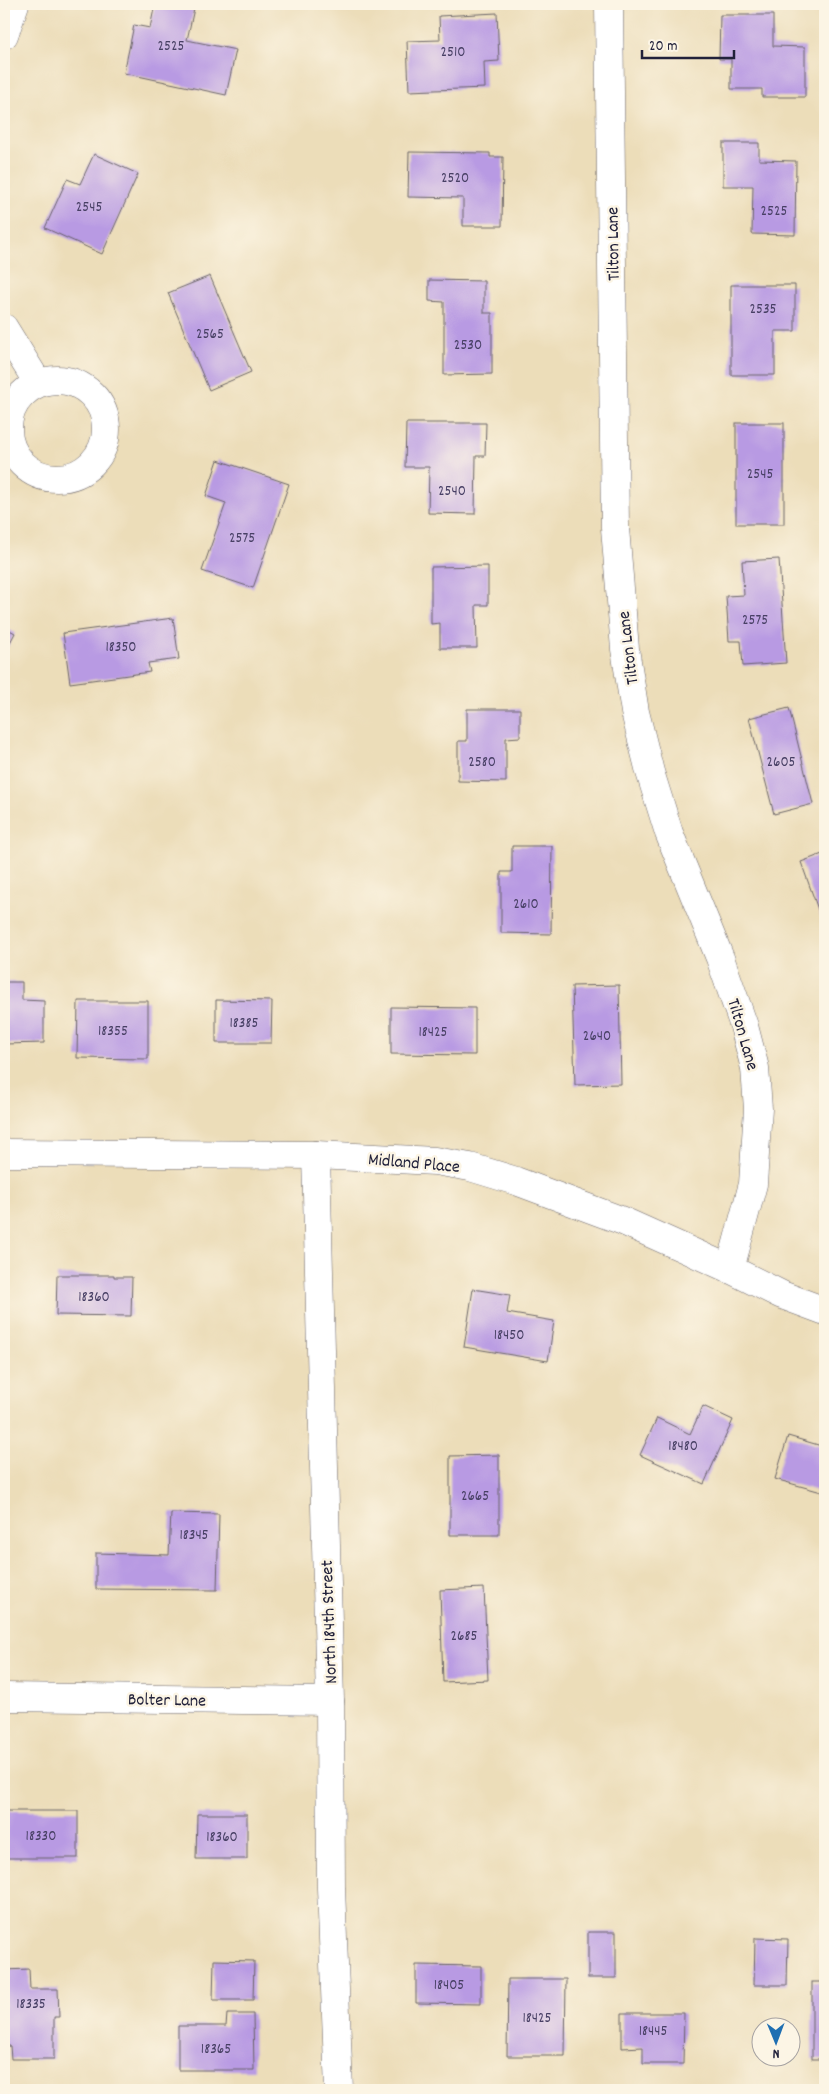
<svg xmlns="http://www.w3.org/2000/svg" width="829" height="2094" viewBox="0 0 829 2094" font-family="Dekko,sans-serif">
<rect width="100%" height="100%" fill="#fcf5e5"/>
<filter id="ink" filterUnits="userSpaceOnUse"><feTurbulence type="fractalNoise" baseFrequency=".02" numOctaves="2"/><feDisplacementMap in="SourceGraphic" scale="10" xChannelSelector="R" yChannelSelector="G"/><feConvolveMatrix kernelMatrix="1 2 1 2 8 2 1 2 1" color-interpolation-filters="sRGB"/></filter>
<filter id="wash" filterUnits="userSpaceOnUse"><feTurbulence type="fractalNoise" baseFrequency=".0096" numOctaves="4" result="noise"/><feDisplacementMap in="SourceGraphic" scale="20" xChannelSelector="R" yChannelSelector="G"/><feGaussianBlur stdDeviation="1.12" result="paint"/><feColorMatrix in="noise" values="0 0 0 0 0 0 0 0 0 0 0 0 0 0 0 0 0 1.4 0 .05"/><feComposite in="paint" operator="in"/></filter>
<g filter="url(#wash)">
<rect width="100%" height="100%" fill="#ecddb9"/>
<g id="blocks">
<!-- building -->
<g fill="#b89ae3">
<path d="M155,4H195L187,40L236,50L226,95L124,73L134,25L150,28Z"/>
<path d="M497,13L499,61L484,62L485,88L409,91L407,41L440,40L439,16Z"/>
<path d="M720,15H773V46L805,47V97H762V89H731V59H719Z"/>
<path d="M723,143H759V160L796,161L795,235L752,234L753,186H723Z"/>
<path d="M409,152L490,153V157H503L502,226H463V198L408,197Z"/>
<path d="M94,154L138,174L102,254L45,228L67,179L80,184Z"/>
<path d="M210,276L251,372L209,390L168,293Z"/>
<path d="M429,280L484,281V313H492V374L444,375V302L429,301Z"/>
<path d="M731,285H795V331H775V375H731Z"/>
<path d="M406,423H486L485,456H476L475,514L428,513L429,467H405Z"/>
<rect x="736" y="423" width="48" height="101"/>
<path d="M218,460L289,484L253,588L202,571L226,503L206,496Z"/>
<path d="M779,559L786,663L743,666L741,641H729L726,596L744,595L742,561Z"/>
<path d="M488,566V605H476L477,648H440V623L431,624V567Z"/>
<path d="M173,618L179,659L148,663L150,672L70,683L63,633Z"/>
<path d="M4,627L15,633L4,654Z"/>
<path d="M789,708L813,804L774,814L749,718Z"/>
<path d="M467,709H520V737L506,738V782L458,781V741H467Z"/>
<path d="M512,846H552L551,934L501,933V872H512Z"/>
<path d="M825,853V929L801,862Z"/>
<path d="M4,982H22V1000L44,1001V1043L4,1044Z"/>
<path d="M619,985L621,1084L575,1085L572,986Z"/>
<path d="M216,1000L272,1001L271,1043H216Z"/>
<path d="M78,1001H148V1059L77,1058Z"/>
<path d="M391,1007L475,1008V1055L391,1054Z"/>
<path d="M57,1275H114V1277H132L131,1316L56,1315Z"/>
<path d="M473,1289L510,1295L507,1313L554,1321L548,1361L464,1347Z"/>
<path d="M703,1406L733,1420L704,1484L640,1455L657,1418L690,1434Z"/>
<path d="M788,1436L825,1447V1493L775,1479Z"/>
<path d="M499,1455V1535H450V1456Z"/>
<path d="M171,1513L219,1514L217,1590L96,1589V1553L169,1555Z"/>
<path d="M484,1588L488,1680L443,1682L440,1590Z"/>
<rect x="4" y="1811" width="74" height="47"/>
<path d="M197,1814H247V1859H196Z"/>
<rect x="588" y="1932" width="28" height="46"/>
<path d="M755,1938L788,1939L787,1985H754Z"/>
<path d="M214,1960L254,1961L253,2000H213Z"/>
<path d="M416,1965L481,1966V2004L416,2003Z"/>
<path d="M29,1969L30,1989H58L59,2017H54V2059H11L10,2046H4V1970Z"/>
<path d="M508,1979H566L565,2056H507Z"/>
<rect x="812" y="1982" width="13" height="77"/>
<path d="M622,2013H684L683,2064H643V2047L622,2048Z"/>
<path d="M227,2014H253L254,2070H178V2026H226Z"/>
</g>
</g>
</g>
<g filter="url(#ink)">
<use href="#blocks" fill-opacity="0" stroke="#696367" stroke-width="1"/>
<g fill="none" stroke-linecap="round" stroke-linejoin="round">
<!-- minor casing -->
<g stroke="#696367" stroke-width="29">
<g id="minor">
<path d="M609,4L615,528L625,649L635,712L650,772L669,833L720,958L744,1026L755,1068L758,1109L753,1184L730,1269"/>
<path d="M4,35L15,4"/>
<path d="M4,328L38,383"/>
<circle cx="57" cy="429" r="49"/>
<path d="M4,1153L316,1155L435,1161L470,1167L516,1181L623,1221L730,1269L782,1295L825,1311"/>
<path d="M316,1155L330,1701L331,1888L339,2090"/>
<path d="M4,1697L330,1701"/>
</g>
</g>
<!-- minor -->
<use href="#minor" stroke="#fff" stroke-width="28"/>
</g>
</g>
<g text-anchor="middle" stroke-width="5" stroke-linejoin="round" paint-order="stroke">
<!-- number labels -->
<g font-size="15" fill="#484065">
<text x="171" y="50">2525</text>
<text x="453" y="56">2510</text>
<text x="455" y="182">2520</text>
<text x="89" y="211">2545</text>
<text x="774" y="215">2525</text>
<text x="763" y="313">2535</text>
<text x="210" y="338">2565</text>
<text x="468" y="349">2530</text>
<text x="760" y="478">2545</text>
<text x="452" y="495">2540</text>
<text x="242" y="542">2575</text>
<text x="755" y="624">2575</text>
<text x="121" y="651">18350</text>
<text x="482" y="766">2580</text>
<text x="781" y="766">2605</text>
<text x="526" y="908">2610</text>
<text x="244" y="1027">18385</text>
<text x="113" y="1035">18355</text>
<text x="433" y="1036">18425</text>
<text x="597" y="1040">2640</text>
<text x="94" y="1301">18360</text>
<text x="509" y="1339">18450</text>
<text x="683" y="1450">18480</text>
<text x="475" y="1500">2665</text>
<text x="194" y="1539">18345</text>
<text x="464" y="1640">2685</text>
<text x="41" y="1840">18330</text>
<text x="222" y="1841">18360</text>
<text x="449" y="1989">18405</text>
<text x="31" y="2008">18335</text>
<text x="537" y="2022">18425</text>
<text x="653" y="2035">18445</text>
<text x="216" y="2053">18365</text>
</g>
<!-- street labels -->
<g font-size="18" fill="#22223b" stroke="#fcf5e5">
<text transform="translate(612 244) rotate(-91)" y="6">Tilton Lane</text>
<text transform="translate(627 648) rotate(-97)" y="6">Tilton Lane</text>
<text transform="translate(744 1034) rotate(74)" y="6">Tilton Lane</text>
<text transform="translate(414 1162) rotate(5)" y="6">Midland Place</text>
<text transform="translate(328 1622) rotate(-92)" y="6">North 184th Street</text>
<text transform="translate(167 1699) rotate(1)" y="6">Bolter Lane</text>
</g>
</g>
<!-- margin -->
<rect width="829" height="2094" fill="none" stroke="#fcf5e5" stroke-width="20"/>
<!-- north arrow -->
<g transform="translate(776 2042) rotate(179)"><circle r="24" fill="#fcf5e5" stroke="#a5a1a1"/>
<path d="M0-4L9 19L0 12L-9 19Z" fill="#1f6fb2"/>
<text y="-8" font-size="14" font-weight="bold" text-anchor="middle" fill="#22223b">N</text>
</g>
<!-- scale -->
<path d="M642 50v8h92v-8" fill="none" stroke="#22223b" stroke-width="2.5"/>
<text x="649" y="50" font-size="15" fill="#22223b" stroke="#fcf5e5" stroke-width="4" paint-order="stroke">20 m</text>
</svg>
